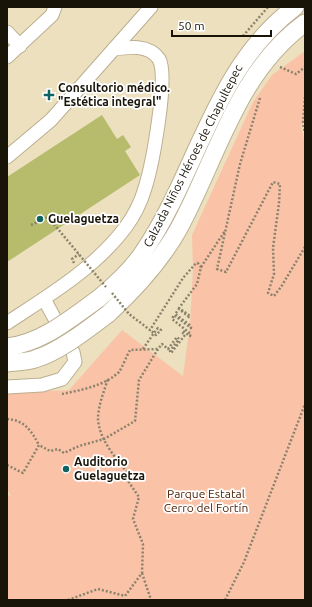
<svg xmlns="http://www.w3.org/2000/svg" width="312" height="607" viewBox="0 0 312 607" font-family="Ubuntu,sans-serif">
<rect width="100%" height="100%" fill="#ece0bf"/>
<!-- green -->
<path fill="#fac3a8" d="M305,51V122L301,125L305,144V600H7V495L11,496L7,489V393L69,390L122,330L183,376L190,324L193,269L192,235L253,102L272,75Z"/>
<!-- building -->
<path fill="#b7bb6c" d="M102,115L117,139L123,135L131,147L125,151L140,175L7,262V177Z"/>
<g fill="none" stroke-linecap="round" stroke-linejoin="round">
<!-- minor casing -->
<g stroke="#bbaf90" stroke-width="15">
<g id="minor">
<path d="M7,32L20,46"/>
<path d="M7,57L52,15L55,7"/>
<path d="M7,157L51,120L151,7"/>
<path d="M7,323C48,296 95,268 125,228C134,216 141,202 145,188C152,166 169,77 159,59C149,44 128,47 114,49"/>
<path d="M7,387L42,385L62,379L75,362L73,352L44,299"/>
</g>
</g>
<!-- major casing -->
<g stroke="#bbaf90" stroke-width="19">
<g id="major">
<path d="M98,299C115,285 132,270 144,251C198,171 214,68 295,7"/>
<path d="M108,314C135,289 160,262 178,230C217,159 236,73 305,23"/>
</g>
</g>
<!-- path -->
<g stroke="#8b826b" stroke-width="2.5" stroke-dasharray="2 2" stroke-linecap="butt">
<path d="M243,36L268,7"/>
<path d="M280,67L296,74L305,67"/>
<path d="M305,97L303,124L305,133"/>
<path d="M260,98L240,164L217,269L226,272L273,182L280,184L279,203L273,248L274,274L268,293L274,296L281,287L305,247"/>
<path d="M74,263L72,259L79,254"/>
<path d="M201,267L225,231"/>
<path d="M143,349L156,330L158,328L161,330L156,335L150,330"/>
<path d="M62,394C81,390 104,386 119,372C122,368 127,355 130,350L158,349"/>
<path d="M7,419C24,420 31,430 39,445"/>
<path d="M7,465L23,473L39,445L50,451L58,449L64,453L79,446L104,439L135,421L139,380L158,349L162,344L168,349L177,337L179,339L170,351L171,353L185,335L182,332L183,331L190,336L191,334L172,319L174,315L191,328V326L175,314L179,309L189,317L190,316L179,308L197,284L201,267L197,262"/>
<path d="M142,573L151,600"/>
<path d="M68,600L98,589L125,596L142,573L143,544L133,519L139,497L128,481V473C116,459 99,439 98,419C98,406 104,391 108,379"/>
<path d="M225,600L244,562L305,404"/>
</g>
<!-- minor -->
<use href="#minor" stroke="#fff" stroke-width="13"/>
<!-- major -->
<use href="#major" stroke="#fff" stroke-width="17"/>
<!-- major-bridge casing -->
<g stroke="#bbaf90" stroke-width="19" stroke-linecap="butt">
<g id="major-bridge">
<path d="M7,347C42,343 70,319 98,299"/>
<path d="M7,363C16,362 26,362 35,359C59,352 88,329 108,314"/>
</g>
</g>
<!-- path-bridge -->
<g stroke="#8b826b" stroke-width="2.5" stroke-dasharray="2 2" stroke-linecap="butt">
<path d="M31,225L48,217L106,287"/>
<path d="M112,293L129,314L150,330L183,278L197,262"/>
</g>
<!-- major-bridge -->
<use href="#major-bridge" stroke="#fff" stroke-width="17"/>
</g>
<!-- markers -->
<g fill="#106263" stroke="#fff" stroke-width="1.5">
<path d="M47 89h4v4h4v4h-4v4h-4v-4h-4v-4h4z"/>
<circle cx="40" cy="219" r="4"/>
<circle cx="66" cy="469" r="4"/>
</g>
<g text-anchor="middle" stroke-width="3.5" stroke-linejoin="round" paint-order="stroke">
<!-- poi labels -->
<g font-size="12" font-weight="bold" fill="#181408" stroke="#fff" text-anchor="start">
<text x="58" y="92">Consultorio médico.<tspan x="58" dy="14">"Estética integral"</tspan></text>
<text x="48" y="223">Guelaguetza</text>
<text x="74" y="466">Auditorio<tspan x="74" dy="14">Guelaguetza</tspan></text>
</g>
<!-- street labels -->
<g font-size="12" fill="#181408" stroke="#fff">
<text transform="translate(193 156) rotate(-63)" y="4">Calzada Niños Héroes de Chapultepec</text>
</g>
<!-- park labels -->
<g font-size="12" fill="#4c1e03" stroke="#fff">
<text x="206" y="498">Parque Estatal<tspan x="206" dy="14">Cerro del Fortín</tspan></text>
</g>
</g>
<!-- border -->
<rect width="312" height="607" fill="none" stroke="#181408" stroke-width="16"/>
<!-- scale -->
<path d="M172 30v6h99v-6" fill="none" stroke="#181408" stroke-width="2"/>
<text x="178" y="30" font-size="12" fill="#181408" stroke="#ffffff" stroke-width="3" paint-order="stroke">50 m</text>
</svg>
